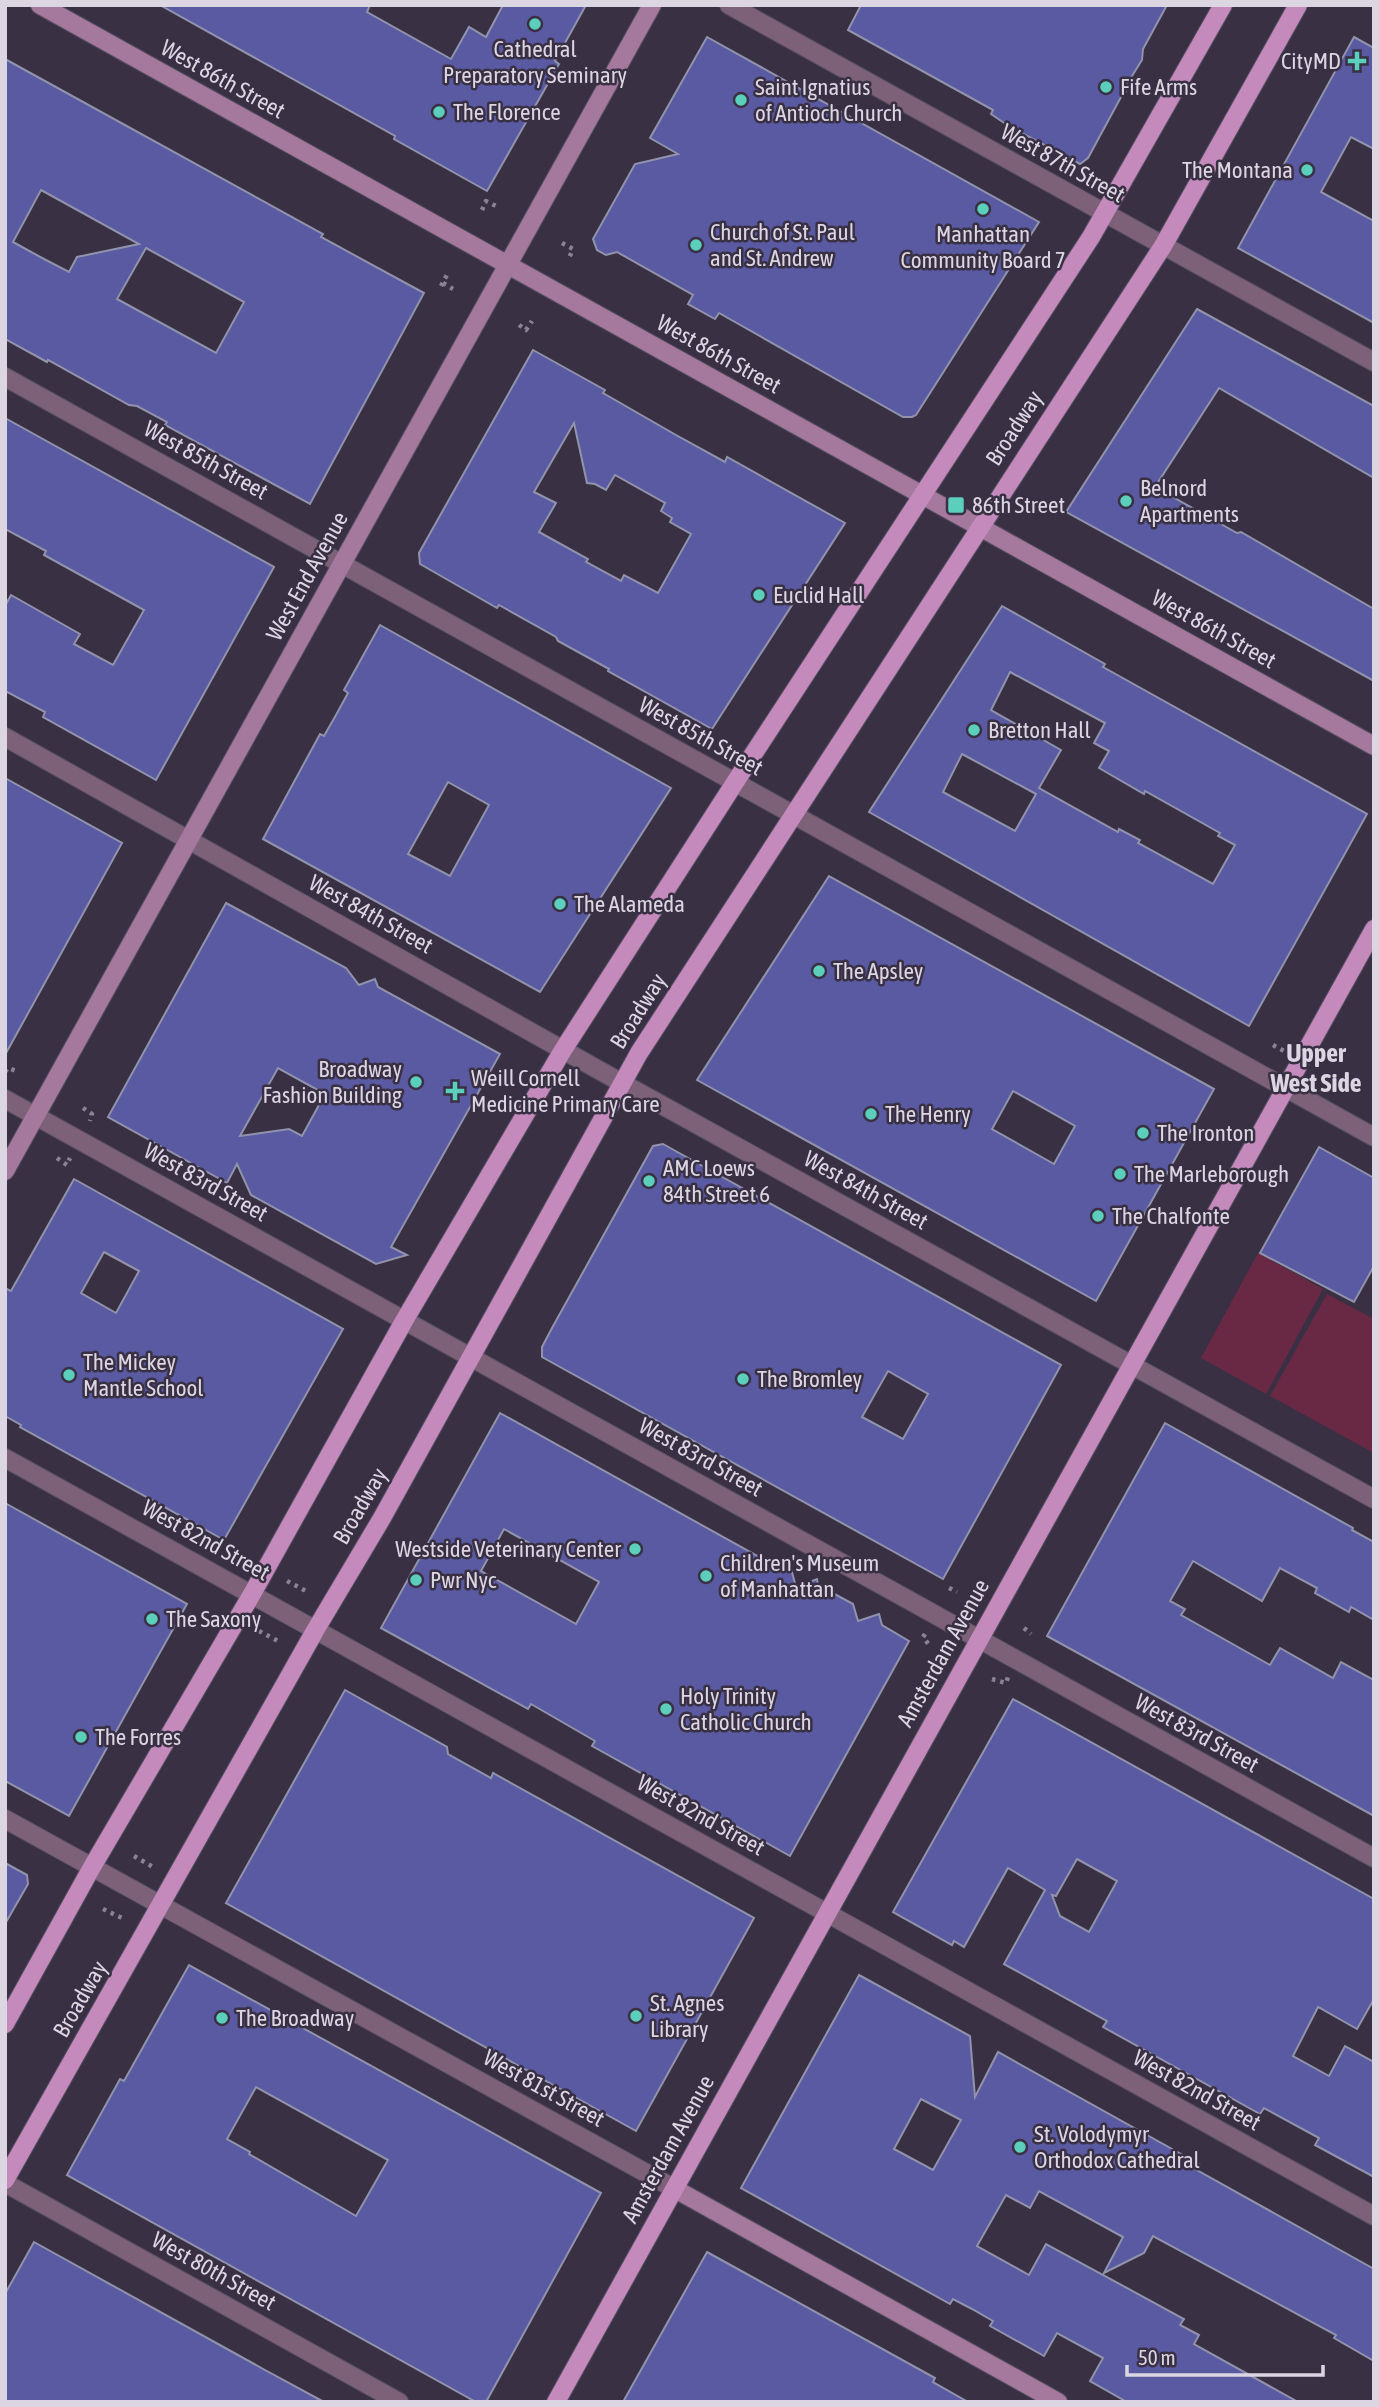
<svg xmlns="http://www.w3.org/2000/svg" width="1379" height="2407" viewBox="0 0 1379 2407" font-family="'Asap Condensed',sans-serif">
<rect width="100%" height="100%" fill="#393044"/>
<!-- green -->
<g fill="#692944">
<path d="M1258,1253L1323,1289L1266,1394L1201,1358Z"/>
<path d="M1327,1294L1374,1319V1453L1270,1396Z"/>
</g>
<!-- building -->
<g fill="#595aa1" stroke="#9193ac" stroke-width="2" fill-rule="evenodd">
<path d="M160,5H370L367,12L451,59L469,27L486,37L503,5H586L555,61L559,64L487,191L394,139L395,136Z"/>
<path d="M861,5H1167L1143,49L1142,60L1127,84L1126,91L1121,97L1088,158L1080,164L1007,125L991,114L993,110L848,30Z"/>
<path d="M707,37L1039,222L916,415L912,417H903L719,313L715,319L688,304L693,295L617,252L606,255L597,250L593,239L635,164L678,154L650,138Z"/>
<path d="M1354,37L1374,48V149L1351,137L1321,192L1374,221V323L1238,248Z"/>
<path d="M5,59L323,234L321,237L424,293L310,504L165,425L167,422L137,406L129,405L48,360L47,362L5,339ZM41,190L139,244L77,257L69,272L44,259L13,242ZM146,248L244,302L216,353L117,299Z"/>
<path d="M1197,309L1374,406V478L1219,388L1155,487L1237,533L1241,532L1374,609V681L1066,512Z"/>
<path d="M533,350L605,390L603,393L676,435L725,462L727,457L845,523L712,729L608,671L609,669L558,641L556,637L499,605L497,608L420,564L419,553ZM574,423L587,483L595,484L606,490L615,475L665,503L661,511L672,518L670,522L691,534L658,593L624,575L621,581L586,562L588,559L539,532L556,503L534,492Z"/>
<path d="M5,418L274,567L156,780L43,717L45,712L5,691V606L11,595L80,634L74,644L113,665L144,610L44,555L46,551L5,529Z"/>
<path d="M1002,606L1105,664L1103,667L1367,814L1249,1026L869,812ZM1010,672L1105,723L1094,743L1109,751L1099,768L1144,794L1145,791L1220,833L1218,836L1235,845L1213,884L1138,843L1140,840L1119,829L1118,832L1039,788L1061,750L991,710ZM962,754L1036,794L1015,831L943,792Z"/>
<path d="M380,625L671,788L540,992L263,839L320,734L324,736L336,715L348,693L344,690ZM448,782L489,805L450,876L408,854Z"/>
<path d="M5,778L122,843L5,1055Z"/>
<path d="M829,876L1214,1089L1096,1301L697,1080ZM1013,1091L1075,1126L1054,1164L992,1129Z"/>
<path d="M226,903L346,968L359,985L375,979L378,987L500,1054L391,1247L407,1255L376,1264L251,1195L237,1164L227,1183L108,1117ZM278,1068L325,1094L302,1136L289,1129L240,1136Z"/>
<path d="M663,1144L1061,1365L943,1579L542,1357V1347L552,1328L653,1146ZM888,1371L928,1394L903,1439L862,1417Z"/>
<path d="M1319,1147L1374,1178V1266L1354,1302L1260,1253Z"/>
<path d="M74,1179L343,1329L224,1540L20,1427L21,1425L5,1416V1288L11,1291ZM104,1252L139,1271L116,1313L81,1293Z"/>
<path d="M500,1413L779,1568L790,1565L796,1587L817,1579L818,1585L853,1604L858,1621L879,1614L882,1625L909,1641L790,1856L592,1746L595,1741L531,1704L528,1709L381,1628ZM504,1529L599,1582L576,1624L481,1571Z"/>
<path d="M1165,1423L1353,1528L1352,1530L1374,1542V1620L1351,1607L1349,1612L1315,1593L1317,1588L1280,1568L1262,1601L1193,1561L1170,1601L1185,1609L1181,1615L1270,1665L1280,1648L1333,1678L1341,1662L1374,1680V1816L1047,1636Z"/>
<path d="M5,1503L187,1604L69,1816L5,1781Z"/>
<path d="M345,1690L447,1747L448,1754L491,1778L493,1773L754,1918L636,2131L226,1903Z"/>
<path d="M1013,1699L1374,1899V1999L1357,2029L1318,2007L1293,2056L1329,2076L1345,2046L1374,2062V2177L1315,2145L1319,2138L1264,2108L1260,2114L1103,2027L1107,2021L1004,1964L1045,1890L1008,1868L964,1947L954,1941L952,1945L893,1912ZM1077,1859L1117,1881L1089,1932L1060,1916L1052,1895L1056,1896Z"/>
<path d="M5,1863L27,1875L28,1884L5,1924Z"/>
<path d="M189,1965L601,2193L486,2402H476L67,2175L120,2079L124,2081ZM256,2087L388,2160L356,2216L249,2154L250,2152L227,2139Z"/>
<path d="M859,1975L970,2036L975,2097L998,2052L1199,2164L1195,2169L1374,2269V2361L1334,2338L1336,2335L1153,2236L1144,2253L1104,2273L1123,2237L1039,2191L1030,2208L1006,2195L977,2246L1029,2275L1046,2244L1184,2319L1180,2325L1199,2335L1194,2344L1298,2402H1127L1090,2381L1103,2358L1057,2333L1044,2356L990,2326L993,2321L972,2309L953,2299L950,2304L741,2188ZM921,2099L961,2120L933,2170L894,2149Z"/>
<path d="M34,2242L265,2370L324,2402H5V2294Z"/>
<path d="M707,2252L935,2378L933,2382L968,2402H623Z"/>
</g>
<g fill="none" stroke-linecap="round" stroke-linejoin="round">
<!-- street casing -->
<g stroke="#564e61" stroke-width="20">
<g id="street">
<path d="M729,5L1374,362"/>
<path d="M5,377L1374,1137"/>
<path d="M5,737L622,1083L1374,1499"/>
<path d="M5,1099L1374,1858"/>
<path d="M5,1458L1374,2216"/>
<path d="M5,1819L675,2189"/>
<path d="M5,2183L399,2402"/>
</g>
</g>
<!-- secondary casing -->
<g stroke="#564e61" stroke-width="20">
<g id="secondary">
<path d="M40,5L1374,746"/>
<path d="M5,1171L652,5"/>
<path d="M675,2189L1058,2402"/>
</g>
</g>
<!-- primary casing -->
<g stroke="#564e61" stroke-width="20">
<g id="primary">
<path d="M5,2024L92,1867L252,1594L404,1321L563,1050L752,756L1091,237L1223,5"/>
<path d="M5,2180L316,1629L382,1518L639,1053L1163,246L1298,5"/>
<path d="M556,2402L1374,929"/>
</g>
</g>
<!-- path -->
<g stroke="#8a8393" stroke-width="4.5" stroke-dasharray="3.5 5" stroke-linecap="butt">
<path d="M482,210L486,201L498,207"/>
<path d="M562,243L573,249L569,258"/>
<path d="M443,283L453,289"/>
<path d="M441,286L448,273"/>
<path d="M519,325L526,330L532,321"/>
<path d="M1273,1045L1284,1051"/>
<path d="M5,1072L8,1068L19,1072"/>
<path d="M83,1108L92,1114L90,1121"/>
<path d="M57,1158L67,1165L70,1158"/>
<path d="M287,1581L308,1592"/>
<path d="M949,1588L957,1592"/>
<path d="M1024,1628L1031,1634"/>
<path d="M259,1631L280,1642"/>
<path d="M925,1634L923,1637L930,1646"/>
<path d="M992,1679L1006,1683L1008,1677"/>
<path d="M134,1856L153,1867"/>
<path d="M103,1909L124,1919"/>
</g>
<!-- street -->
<use href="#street" stroke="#7d6179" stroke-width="18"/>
<!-- secondary -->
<use href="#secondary" stroke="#a5789e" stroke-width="18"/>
<!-- primary -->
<use href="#primary" stroke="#c38abb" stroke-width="18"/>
</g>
<!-- markers -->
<g fill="#5bcebc" stroke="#393044" stroke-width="2.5">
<circle cx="535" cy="24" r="7"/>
<path d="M1353.5 50.5h7v7h7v7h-7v7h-7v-7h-7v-7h7z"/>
<circle cx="1106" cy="87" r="7"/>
<circle cx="741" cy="100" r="7"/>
<circle cx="439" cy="112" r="7"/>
<circle cx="1307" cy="170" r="7"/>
<circle cx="983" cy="209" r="7"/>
<circle cx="696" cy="245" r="7"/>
<circle cx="1126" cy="501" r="7"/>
<rect x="947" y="496" width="18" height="18" rx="3.5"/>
<circle cx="759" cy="595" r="7"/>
<circle cx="974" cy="730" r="7"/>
<circle cx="560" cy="904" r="7"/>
<circle cx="819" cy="971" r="7"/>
<circle cx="416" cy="1082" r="7"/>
<path d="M451.5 1080.5h7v7h7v7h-7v7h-7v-7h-7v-7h7z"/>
<circle cx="871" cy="1114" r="7"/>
<circle cx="1143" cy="1133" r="7"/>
<circle cx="1120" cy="1174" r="7"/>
<circle cx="649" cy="1181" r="7"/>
<circle cx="1098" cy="1216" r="7"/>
<circle cx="69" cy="1375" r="7"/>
<circle cx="743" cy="1379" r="7"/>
<circle cx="635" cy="1549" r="7"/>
<circle cx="706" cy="1576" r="7"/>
<circle cx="416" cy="1580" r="7"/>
<circle cx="152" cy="1619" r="7"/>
<circle cx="666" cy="1709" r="7"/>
<circle cx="81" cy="1737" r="7"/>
<circle cx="636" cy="2016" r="7"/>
<circle cx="222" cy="2018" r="7"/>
<circle cx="1020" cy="2147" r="7"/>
</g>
<g text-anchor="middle" stroke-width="5" stroke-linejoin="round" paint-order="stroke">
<!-- poi labels -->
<g font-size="23" fill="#dcd6e3" stroke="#393044" text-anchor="start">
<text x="535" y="57" text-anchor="middle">Cathedral<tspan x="535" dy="26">Preparatory Seminary</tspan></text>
<text x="1341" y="69" text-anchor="end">CityMD</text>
<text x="755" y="95">Saint Ignatius<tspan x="755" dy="26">of Antioch Church</tspan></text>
<text x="1120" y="95">Fife Arms</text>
<text x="453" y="120">The Florence</text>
<text x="1293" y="178" text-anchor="end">The Montana</text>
<text x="710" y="240">Church of St. Paul<tspan x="710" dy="26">and St. Andrew</tspan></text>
<text x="983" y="242" text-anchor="middle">Manhattan<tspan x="983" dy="26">Community Board 7</tspan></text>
<text x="1140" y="496">Belnord<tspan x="1140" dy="26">Apartments</tspan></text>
<text x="972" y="513">86th Street</text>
<text x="773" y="603">Euclid Hall</text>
<text x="988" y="738">Bretton Hall</text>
<text x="574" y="912">The Alameda</text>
<text x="833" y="979">The Apsley</text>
<text x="402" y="1077" text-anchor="end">Broadway<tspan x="402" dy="26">Fashion Building</tspan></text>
<text x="471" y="1086">Weill Cornell<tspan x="471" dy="26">Medicine Primary Care</tspan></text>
<text x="885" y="1122">The Henry</text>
<text x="1157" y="1141">The Ironton</text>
<text x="663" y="1176">AMC Loews<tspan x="663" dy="26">84th Street 6</tspan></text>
<text x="1134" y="1182">The Marleborough</text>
<text x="1112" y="1224">The Chalfonte</text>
<text x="83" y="1370">The Mickey<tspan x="83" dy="26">Mantle School</tspan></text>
<text x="757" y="1387">The Bromley</text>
<text x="621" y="1557" text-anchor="end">Westside Veterinary Center</text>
<text x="720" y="1571">Children's Museum<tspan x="720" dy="26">of Manhattan</tspan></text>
<text x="430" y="1588">Pwr Nyc</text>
<text x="166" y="1627">The Saxony</text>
<text x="680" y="1704">Holy Trinity<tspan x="680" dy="26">Catholic Church</tspan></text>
<text x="95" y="1745">The Forres</text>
<text x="650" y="2011">St. Agnes<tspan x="650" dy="26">Library</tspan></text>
<text x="236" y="2026">The Broadway</text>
<text x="1034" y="2142">St. Volodymyr<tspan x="1034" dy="26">Orthodox Cathedral</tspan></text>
</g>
<!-- street labels -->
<g font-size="23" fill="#dcd6e3" stroke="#393044">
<text transform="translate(223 79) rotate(29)" y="8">West 86th Street</text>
<text transform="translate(1063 163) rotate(29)" y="8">West 87th Street</text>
<text transform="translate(719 354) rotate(29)" y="8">West 86th Street</text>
<text transform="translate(1014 428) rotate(-57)" y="8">Broadway</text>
<text transform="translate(206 460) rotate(29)" y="8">West 85th Street</text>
<text transform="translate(307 576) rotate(-61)" y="8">West End Avenue</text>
<text transform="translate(1214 629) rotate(29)" y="8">West 86th Street</text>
<text transform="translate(701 736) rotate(29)" y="8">West 85th Street</text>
<text transform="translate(371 914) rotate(29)" y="8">West 84th Street</text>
<text transform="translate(638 1011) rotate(-58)" y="8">Broadway</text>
<text transform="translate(206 1182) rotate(29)" y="8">West 83rd Street</text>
<text transform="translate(866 1190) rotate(29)" y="8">West 84th Street</text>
<text transform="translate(701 1457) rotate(29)" y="8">West 83rd Street</text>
<text transform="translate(360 1506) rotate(-60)" y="8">Broadway</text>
<text transform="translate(206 1540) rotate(29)" y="8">West 82nd Street</text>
<text transform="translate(943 1653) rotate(-61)" y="8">Amsterdam Avenue</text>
<text transform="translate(1197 1733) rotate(29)" y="8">West 83rd Street</text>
<text transform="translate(701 1815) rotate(29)" y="8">West 82nd Street</text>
<text transform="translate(80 1999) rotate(-60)" y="8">Broadway</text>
<text transform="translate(544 2088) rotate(29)" y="8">West 81st Street</text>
<text transform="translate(1197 2090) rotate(29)" y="8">West 82nd Street</text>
<text transform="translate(668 2149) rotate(-61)" y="8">Amsterdam Avenue</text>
<text transform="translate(214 2271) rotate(29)" y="8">West 80th Street</text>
</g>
<!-- quarter labels -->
<g font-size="26" font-weight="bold" fill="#dcd6e3" stroke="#393044">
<text x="1316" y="1062">Upper<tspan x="1316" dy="30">West Side</tspan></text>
</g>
</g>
<!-- border -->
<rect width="1379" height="2407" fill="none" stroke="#dcd6e3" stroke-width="14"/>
<!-- scale -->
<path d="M1127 2365v10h196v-10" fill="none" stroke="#dcd6e3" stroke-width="3.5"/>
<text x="1138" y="2365" font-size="21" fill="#dcd6e3" stroke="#393044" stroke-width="5" paint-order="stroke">50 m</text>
</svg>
